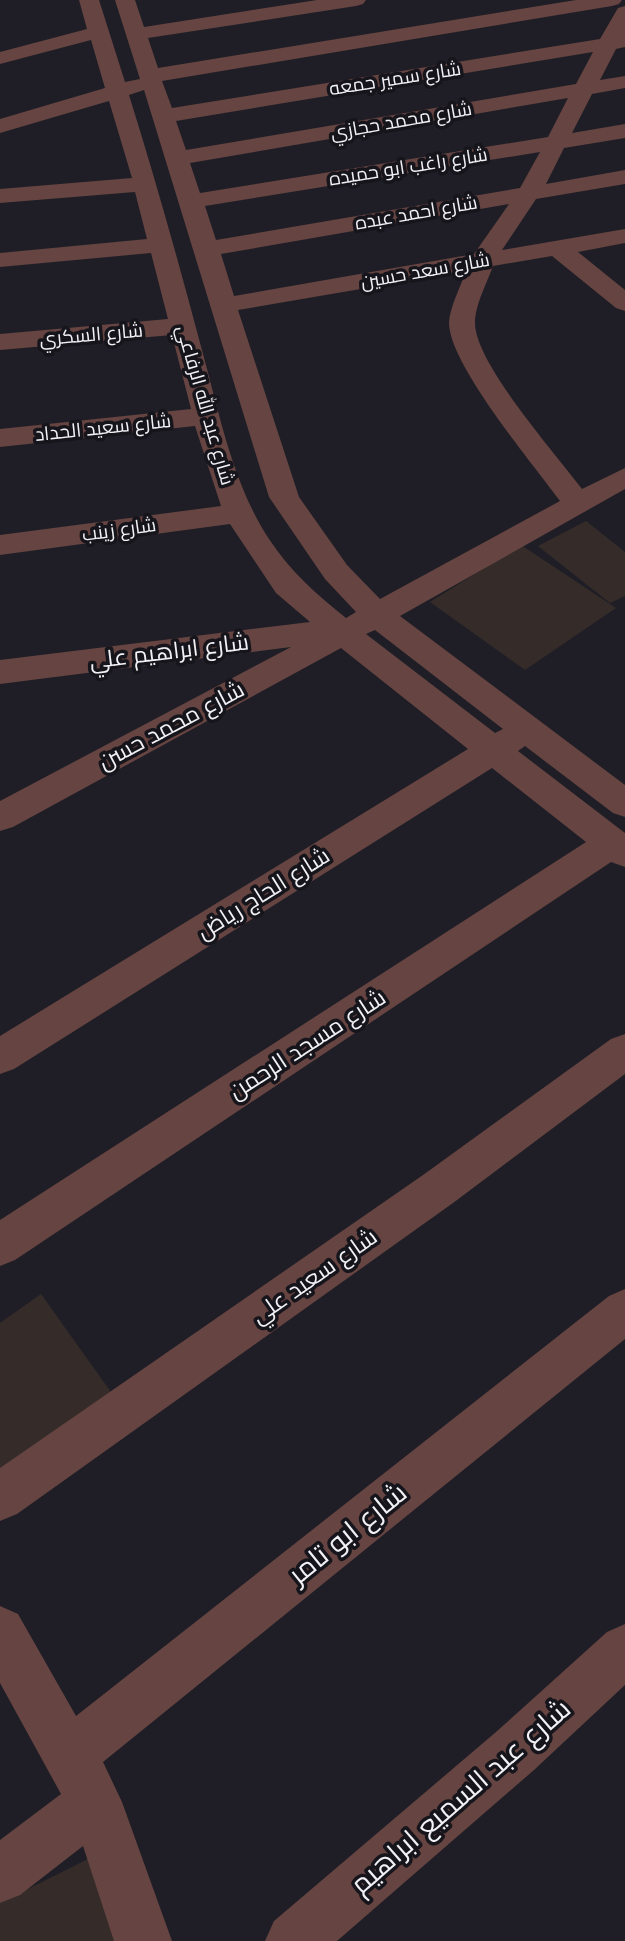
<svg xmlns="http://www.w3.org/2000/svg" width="625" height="1941" viewBox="0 0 625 1941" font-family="'PT Sans',Cairo,sans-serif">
<rect width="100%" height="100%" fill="#1f1e26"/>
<!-- building -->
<g fill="#352c2a">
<path d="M586,521L625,552V596L610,603L538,546Z"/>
<path d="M521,545L616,608L525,670L430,602Z"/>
<path d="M41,1294L113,1395L0,1480V1323Z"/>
<path d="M96,1855L121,1941H0V1903Z"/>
</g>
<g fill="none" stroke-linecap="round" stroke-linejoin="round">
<!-- street -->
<g fill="#654441" fill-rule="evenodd">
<path d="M79,0H99L125,82L140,79L115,0H135L144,27L317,0H366L363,4L356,6L148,38L158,68L576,0H622L619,4L612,6L162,81L172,108L600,39L618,8L625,6V47L616,49L600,80L625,76V88L592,94L572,133L625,124V138L564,148L546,184L625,170V184L536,199L502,250L625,229V243L578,252L625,290V311L616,308L552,256L493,266C487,283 475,305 475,323C475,363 555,453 582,489L625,468V489L400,616L625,785V817L613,813L525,746L518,751L625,833V867L611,862L15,1260L0,1266V1220L586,842L492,768L14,1069L0,1074V1036L468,749L341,648L13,827L0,831V801L291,647L0,684V660L310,622L276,593L230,524L0,555V535L221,506L195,426L0,447V429L191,409L172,335L0,350V334L168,319L151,253L0,267V253L147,239L135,192L0,203V189L132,178L109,101L0,133V119L105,88L91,40L0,64V52L87,29ZM593,52L576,84L186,150L176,121ZM144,90L269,497L325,579L356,612L346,618C316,594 290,571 269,539C233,484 220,416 203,354C180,267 156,181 129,95ZM568,98L548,137L200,193L190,163ZM540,152L520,188L216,240L205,206ZM509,204L474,254L234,296L221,254ZM466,271C461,286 450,306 449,322C448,363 533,464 560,501L380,599L347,565L299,497L238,310ZM375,630L503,729L495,733L366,634Z"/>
<path d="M625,1034V1074L453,1203L17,1514L0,1521V1468L423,1175L611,1039Z"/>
<path d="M625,1289V1339L103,1762L122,1802L172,1941H114L83,1846L20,1895L0,1903V1840L61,1794L0,1683V1606L18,1614L76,1716L609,1296Z"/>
<path d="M625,1624V1685L534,1770L337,1941H265L274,1921L496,1732L607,1632Z"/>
</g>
</g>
<g text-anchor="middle" stroke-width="7" stroke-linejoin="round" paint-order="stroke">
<!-- far-street labels -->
<g font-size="19" fill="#f1f1f6" stroke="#16151c">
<text transform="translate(395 78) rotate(-9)" y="7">شارع سمير جمعه</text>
<text transform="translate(401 120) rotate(-10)" y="7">شارع محمد حجازي</text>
<text transform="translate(408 166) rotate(-9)" y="7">شارع راغب ابو حميده</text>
<text transform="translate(416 212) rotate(-10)" y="7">شارع احمد عبده</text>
<text transform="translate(425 270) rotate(-10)" y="7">شارع سعد حسين</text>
<text transform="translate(91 334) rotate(-5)" y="7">شارع السكري</text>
<text transform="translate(206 405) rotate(74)" y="7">شارع عبد الله الرفاعي</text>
<text transform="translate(103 427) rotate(-6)" y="7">شارع سعيد الحداد</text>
<text transform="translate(119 529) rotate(-8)" y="7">شارع زينب</text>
</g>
<!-- street labels -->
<g font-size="23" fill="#f1f1f6" stroke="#16151c">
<text transform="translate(169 651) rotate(-7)" y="8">شارع ابراهيم علي</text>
<text transform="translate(171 725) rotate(-28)" y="8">شارع محمد حسن</text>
<text transform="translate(263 893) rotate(-32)" y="8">شارع الحاج رياض</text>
<text transform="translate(307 1044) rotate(-33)" y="8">شارع مسجد الرحمن</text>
<text transform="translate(314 1276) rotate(-35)" y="8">شارع سعيد علي</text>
</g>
<!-- near-street labels -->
<g font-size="28" fill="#f1f1f6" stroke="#16151c">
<text transform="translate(347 1533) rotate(-39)" y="10">شارع ابو تامر</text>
<text transform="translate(460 1796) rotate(-41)" y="10">شارع عبد السميع ابراهيم</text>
</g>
</g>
</svg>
